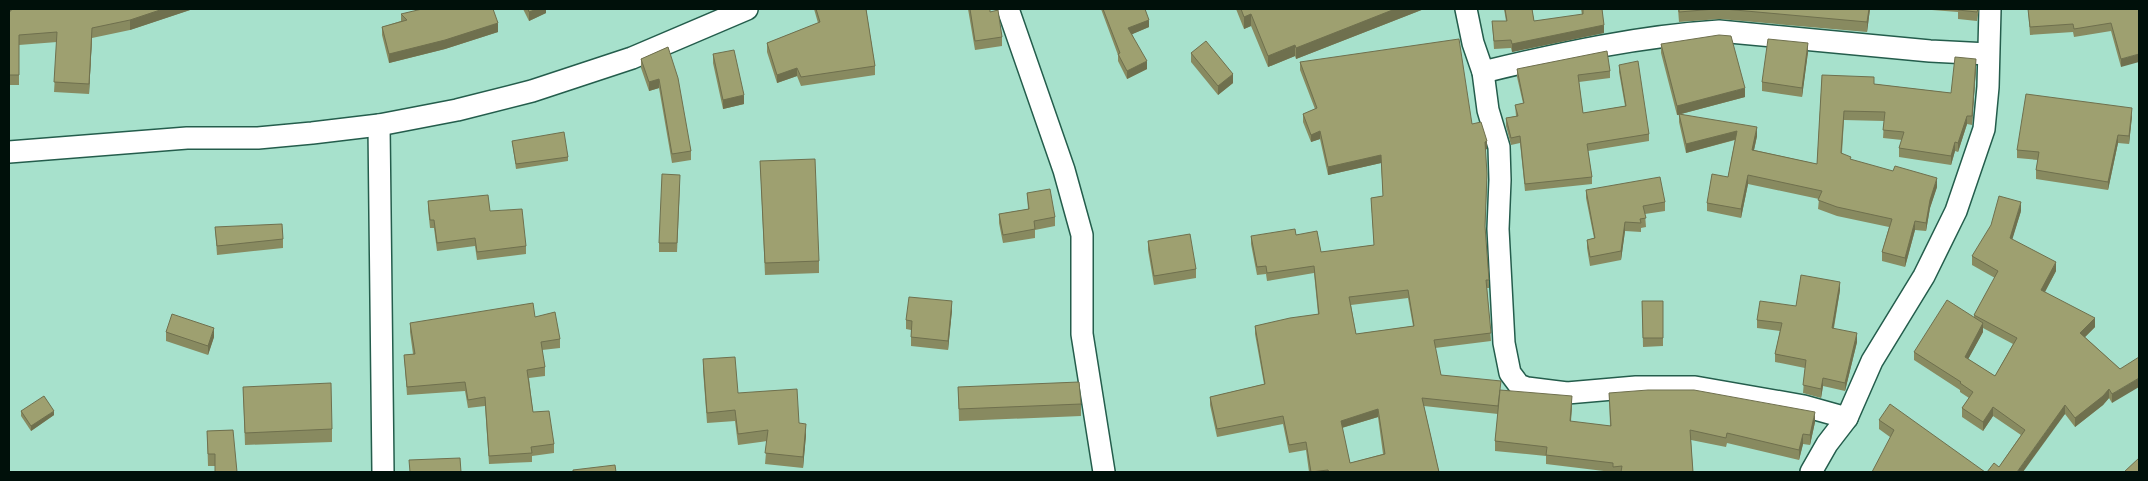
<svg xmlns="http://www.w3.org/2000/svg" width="2148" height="481" viewBox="0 0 2148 481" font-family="Spectral,serif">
<rect width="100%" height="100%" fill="#a7e1cc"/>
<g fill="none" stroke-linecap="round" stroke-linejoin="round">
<!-- street casing -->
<g stroke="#245d4c" stroke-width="24">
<g id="street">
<path d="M1008,9L1064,170L1082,235V334L1104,472"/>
<path d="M1466,9L1473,43L1483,72L1488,110L1499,147L1500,180L1498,229L1504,343L1510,373L1519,385L1527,388L1567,393L1636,387H1695L1804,406L1847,418"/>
<path d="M1483,72C1561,53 1640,36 1719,31L1930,51L1988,54"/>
<path d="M379,125L383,472"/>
<path d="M9,152L187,138H258L312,133L379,125L457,110L532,91L632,58L747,9"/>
<path d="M1811,472L1827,444L1847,418L1872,361L1924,276L1956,211L1984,129L1988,87L1990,9"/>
</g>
</g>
<!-- street -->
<use href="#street" stroke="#fff" stroke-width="21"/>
</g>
<!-- wall -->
<g fill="#888a60" fill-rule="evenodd">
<path d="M10,9H193L130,30L92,38L89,94L54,92L57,42L19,45V85H9V11H10Z"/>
<path d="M523,9H546V13L529,21Z"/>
<path d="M814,9H866L875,66V75L801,86L797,76L777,83L767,52V43L818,23Z"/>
<path d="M968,9H990V12L1002,37V46L975,50Z"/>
<path d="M1101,9H1145L1149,27L1132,34L1147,69L1127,79L1118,61V55Z"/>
<path d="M1236,9H1424L1296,59L1295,56L1268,67L1251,26L1244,29Z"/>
<path d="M1504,9H1532L1534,21L1582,15L1581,9H1602L1604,33L1512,52L1511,48L1494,49L1492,21H1506Z"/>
<path d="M1678,9H1870L1867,32L1720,19L1679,22Z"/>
<path d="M1932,9H1979L1977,21L1958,19V12L1932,10Z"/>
<path d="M2028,9H2139L2121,67L2111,31L2074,37L2073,32L2030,35Z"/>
<path d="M401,14L498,32L445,49L389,63L382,35V27L401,21Z"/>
<path d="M1661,44L1745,97L1681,114L1757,136L1754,150L1817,164L1822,75L1874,84L1951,93L1976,68L1972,125L1967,124L1958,152L1955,151L1951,165L1899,157V148L1902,140L1883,138L1884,121L1844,120L1842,153L1851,160L1937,187L1930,208L1926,231L1915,230L1905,267L1882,261V252L1889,227L1837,216L1818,209L1819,199L1748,184L1741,218L1707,211V203L1728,177L1735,140L1686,153L1679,122V115H1677L1661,53Z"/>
<path d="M668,47L691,151V160L672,163L659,88L649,91L641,68V59Z"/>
<path d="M1808,52L1802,97L1762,91V82Z"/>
<path d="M1191,53L1233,83L1218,95L1191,62Z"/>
<path d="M713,54L744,104L723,109L713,63Z"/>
<path d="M1300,62L1472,124L1487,149H1485L1487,182L1485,229L1489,280V288H1487L1491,341L1435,348L1441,375L1501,390L1572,405L1571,422L1610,426L1609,393L1815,422L1810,445L1803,444L1799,460L1727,443L1726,447L1691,440L1693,472H1612L1546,464V456L1495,451V441L1498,414L1424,406L1439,472H1309L1306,450L1289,453L1283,424L1217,437L1210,405V397L1264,384L1255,334V326L1318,314L1314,273L1267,281L1266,274L1257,275L1251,244V236L1296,235L1321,252L1374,245L1371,198L1383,196L1381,163L1328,175L1320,139L1311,142L1303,122V114L1315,109L1300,70ZM1408,298L1413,326L1356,334L1351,305ZM1378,417L1383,454L1350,463L1342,428Z"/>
<path d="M1619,65L1649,134V141L1588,151L1592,177V184L1525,191L1520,143L1511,145L1506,126V118L1516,116L1515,105L1523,103L1517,77V69L1610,71V78L1579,82L1583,113L1625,106L1619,72Z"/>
<path d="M2132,116L2129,144L2118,143L2108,190L2036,179V170L2038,160L2017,158V150Z"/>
<path d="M512,141L568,157V161L516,169Z"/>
<path d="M760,161L819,261V273L765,275Z"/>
<path d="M680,184L677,252H659V243Z"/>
<path d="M1586,190L1665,202V211L1645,214L1646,227L1641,228V232L1625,231L1621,260L1590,266L1587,248V240L1594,238L1586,198Z"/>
<path d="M1027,193L1055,217V226L1035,230V238L1003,243L999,223V214L1028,209Z"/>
<path d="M428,201L490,211L526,246V254L477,260L475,246L437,251L434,228H430L428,209Z"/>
<path d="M2021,211L2012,239L2056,271L2045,292L2095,327L2085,337L2120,369L2112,403L2109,398L2103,405L2075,427L2065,414L1999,467L2021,435L1993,416L1983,431L1962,417V408L1969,398L1960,392V390L1914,360V352L1974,318V315L1995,278L1972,265V256ZM1983,328L2013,344L1995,376L1968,359L1983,332Z"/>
<path d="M215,227L283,239V248L217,255Z"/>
<path d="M1148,241L1196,269V278L1154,285L1148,250Z"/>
<path d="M1840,290L1834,328L1857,342L1845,391L1823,386L1821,398L1803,393L1805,368L1775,362V354L1780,331L1757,328V320Z"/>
<path d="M1642,301H1663V346L1643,347Z"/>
<path d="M952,310L948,350L911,346V330L906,329V320Z"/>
<path d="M535,317L560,339V348L542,350L545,367V376L529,378L533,412L554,444V453L532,456V462L489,464L485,406L468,408L465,391L407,395L404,355L413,354L410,332V323Z"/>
<path d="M166,332L214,337L208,355L166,341Z"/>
<path d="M703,359L738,393L799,423L806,435L803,468L765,464L767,441L738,445L735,421L707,423L703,370Z"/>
<path d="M243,387L332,429V442L245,445Z"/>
<path d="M958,387L1081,404V416L959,421Z"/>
<path d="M21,411L54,415L31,431L21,416Z"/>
<path d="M1879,420L1985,472L1890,437L1879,429Z"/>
<path d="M233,430L215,466H208L207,431Z"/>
</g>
<!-- shaded-wall -->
<g fill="#6f704e">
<path d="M163,9H193L130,30V20Z"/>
<path d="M537,9H546V13L529,21V12Z"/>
<path d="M1395,9H1424L1296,59V48Z"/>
<path d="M1869,9H1870L1867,32V22Z"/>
<path d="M1251,14V26L1244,29V17Z"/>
<path d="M1149,20V27L1128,36V28Z"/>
<path d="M498,23V32L445,49L389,63V54Z"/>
<path d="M1604,25V33L1512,52V44Z"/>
<path d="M92,28V38L89,94V84Z"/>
<path d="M1808,43V52L1802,97V88Z"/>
<path d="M1295,45V56L1268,67V56Z"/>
<path d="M2139,54V62L2121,67V59Z"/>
<path d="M1976,59V68L1972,125V116Z"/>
<path d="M1147,61V69L1127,79V71Z"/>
<path d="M797,68V76L777,83V75Z"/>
<path d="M1233,74V83L1218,95V86Z"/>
<path d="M659,79V88L649,91V82Z"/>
<path d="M1745,88V97L1677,115V106Z"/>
<path d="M744,95V104L723,109V100Z"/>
<path d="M2132,108V116L2129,144V136Z"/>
<path d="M1967,116V124L1958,152V143Z"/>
<path d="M1757,127V136L1752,159V150Z"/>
<path d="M1320,131V139L1311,142V135Z"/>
<path d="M1737,131V139L1686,153V144Z"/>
<path d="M2118,135V143L2108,190V182Z"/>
<path d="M1487,141V149L1485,150V142Z"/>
<path d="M1955,142V151L1951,165V156Z"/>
<path d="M1381,155V163L1328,175V167Z"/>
<path d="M1748,175V184L1741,218V209Z"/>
<path d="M1937,178V187L1930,208L1926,231V223L1930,200Z"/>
<path d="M2021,202V211L2010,247V238Z"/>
<path d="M1915,221V230L1905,267V258Z"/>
<path d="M1625,222V231L1621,260V251Z"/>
<path d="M2056,262V271L2041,299V290Z"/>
<path d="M1840,282V290L1832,336V328Z"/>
<path d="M952,301V310L948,350V341Z"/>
<path d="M2095,318V327L2080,342V333Z"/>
<path d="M1983,323V332L1965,365V357Z"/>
<path d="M214,328V337L208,355V346Z"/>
<path d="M1857,333V342L1845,391V383Z"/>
<path d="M1823,378V386L1821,398V389Z"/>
<path d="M2139,378V387L2112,403V394Z"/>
<path d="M2109,389V398L2103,405L2075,427V418Z"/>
<path d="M1572,396V405L1570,431V421Z"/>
<path d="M2065,405V414L2023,472H2017Z"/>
<path d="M1993,407V416L1983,431V422Z"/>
<path d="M1378,409V417L1341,428V421Z"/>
<path d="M54,411V415L31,431V426Z"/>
<path d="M1815,412V422L1810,445V435Z"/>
<path d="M806,424V435L803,468V457Z"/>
<path d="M1803,434V444L1799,460V450Z"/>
</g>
<!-- building -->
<g fill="#9ea070" stroke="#6f704e" fill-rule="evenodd">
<path d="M11,9H163L130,20L92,28L89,84L54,82L57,32L19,35V75H9V11H11Z"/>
<path d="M422,9H493L498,23L445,40L389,54L382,27L407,20L401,14Z"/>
<path d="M528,9H537L529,12Z"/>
<path d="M816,9H866L875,66L801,77L797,68L777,75L767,43L820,22Z"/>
<path d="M970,9H990V12L998,10L1002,37L975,41Z"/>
<path d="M1103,9H1145L1149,20L1128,28L1147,61L1127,71L1118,54L1120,53Z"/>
<path d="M1241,9H1395L1296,48L1295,45L1268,56L1251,14L1244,17Z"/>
<path d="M1505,9H1532L1534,21L1583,14V9H1602L1604,25L1512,44L1511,40L1494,41L1492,21H1507Z"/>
<path d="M1679,9H1715L1679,12Z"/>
<path d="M1724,9H1869L1867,22Z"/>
<path d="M1959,9H1978L1977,12L1958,10Z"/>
<path d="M2028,9H2139V54L2121,59L2111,23L2074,29L2073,24L2030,27Z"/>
<path d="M1719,35L1731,36L1745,88L1677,106L1661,44Z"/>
<path d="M1459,39L1472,124L1481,122L1487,141L1485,142L1487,174L1485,226L1489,280H1486L1491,333L1434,340L1441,375L1501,381L1498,406L1422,398L1439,472H1329L1328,470L1311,472L1306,442L1289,445L1283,416L1217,429L1210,397L1265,384L1255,326L1290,318L1319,314L1314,266L1267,273L1266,266L1257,267L1251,236L1295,229L1296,235L1317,231L1321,252L1374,245L1371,198L1383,196L1381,155L1328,167L1320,131L1311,135L1303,114L1317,108L1300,62ZM1408,290L1414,326L1356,334L1349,297ZM1378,409L1385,454L1350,463L1341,421Z"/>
<path d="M1768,39L1808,43L1802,88L1762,82Z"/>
<path d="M1206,41L1233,74L1218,86L1191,53Z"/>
<path d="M668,47L678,78L691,151L672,154L659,79L649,82L641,59Z"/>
<path d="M734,50L744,95L723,100L713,54Z"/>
<path d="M1607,51L1610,71L1578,75L1583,113L1626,106L1619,65L1638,61L1649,134L1587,144L1592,177L1525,184L1520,136L1511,138L1506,118L1518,116L1515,105L1524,103L1517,69Z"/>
<path d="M1955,57L1976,59L1972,116H1967L1958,143L1955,142L1951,156L1899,148L1904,132L1883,130L1885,112L1844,111L1841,153L1851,157L1850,159L1893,171L1895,166L1937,178L1930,200L1926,223L1915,221L1905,258L1882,252L1892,219L1837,207L1818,200L1822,191L1748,175L1741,209L1707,203L1712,174L1728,177L1737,131L1686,144L1679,114L1757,127L1752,150L1817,164L1822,75L1874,77V84L1951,93Z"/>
<path d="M2026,94L2132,108L2129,136L2118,135L2108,182L2036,170L2039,152L2017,150Z"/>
<path d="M564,132L568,157L516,164L512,141Z"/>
<path d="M815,159L819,261L765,263L760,161Z"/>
<path d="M662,174L680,175L677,243H659Z"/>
<path d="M1660,177L1665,202L1643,206L1646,218L1640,219L1641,223L1625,222L1621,251L1590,257L1587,240L1595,238L1586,190Z"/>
<path d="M1050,189L1055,217L1034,221L1035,229L1003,235L999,214L1029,209L1027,193Z"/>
<path d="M488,195L490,211L522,209L526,246L477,252L475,238L437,243L434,220H430L428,201Z"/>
<path d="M1999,196L2021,202L2010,238L2056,262L2041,290L2095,318L2080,333L2120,369L2139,357V378L2112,394L2109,389L2103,396L2075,418L2065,405L2017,472H1987L1994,463L1999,467L2025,430L1993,407L1983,422L1962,408L1973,392L1960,383L1961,382L1914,352L1947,300L1983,323L1965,357L1995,376L2017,338L1974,315L1998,271L1972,256L1991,225Z"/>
<path d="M282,224L283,239L217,246L215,227Z"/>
<path d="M1190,234L1196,269L1154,276L1148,241Z"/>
<path d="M1801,275L1840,282L1832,328L1857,333L1845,383L1823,378L1821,389L1803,385L1806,360L1775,354L1782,323L1757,320L1760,301L1796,306Z"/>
<path d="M909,297L952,301L948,341L911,337L912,321L906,320Z"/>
<path d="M1642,301H1663V338H1643Z"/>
<path d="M533,303L535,317L555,312L560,339L541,342L545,367L527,370L533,412L549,411L554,444L531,447L532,453L489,456L485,397L468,400L465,382L407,387L404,355L415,354L410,323Z"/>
<path d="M172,314L214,328L208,346L166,332Z"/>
<path d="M735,357L738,393L797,389L799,423L806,424L803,457L765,453L768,430L738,434L735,410L707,413L703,359Z"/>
<path d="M1079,382L1081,404L959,409L958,387Z"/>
<path d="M331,383L332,429L245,433L243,387Z"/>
<path d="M1500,390L1572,396L1570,421L1611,426L1609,393L1648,390H1694L1815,412L1810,435L1803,434L1799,450L1727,433L1726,438L1690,430L1693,472H1621L1622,466L1613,467V463L1546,455L1547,447L1495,441Z"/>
<path d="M44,396L54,411L31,426L21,411Z"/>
<path d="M1890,404L1985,472H1872L1894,430L1879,420Z"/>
<path d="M233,430L237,472H215V454H208L207,431Z"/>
<path d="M460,458L461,472H410L409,460Z"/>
<path d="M2139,458V472H2124Z"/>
<path d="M615,465L616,472H573V470Z"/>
</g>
<!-- border -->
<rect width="2148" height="481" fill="none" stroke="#00100a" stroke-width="20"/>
</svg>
